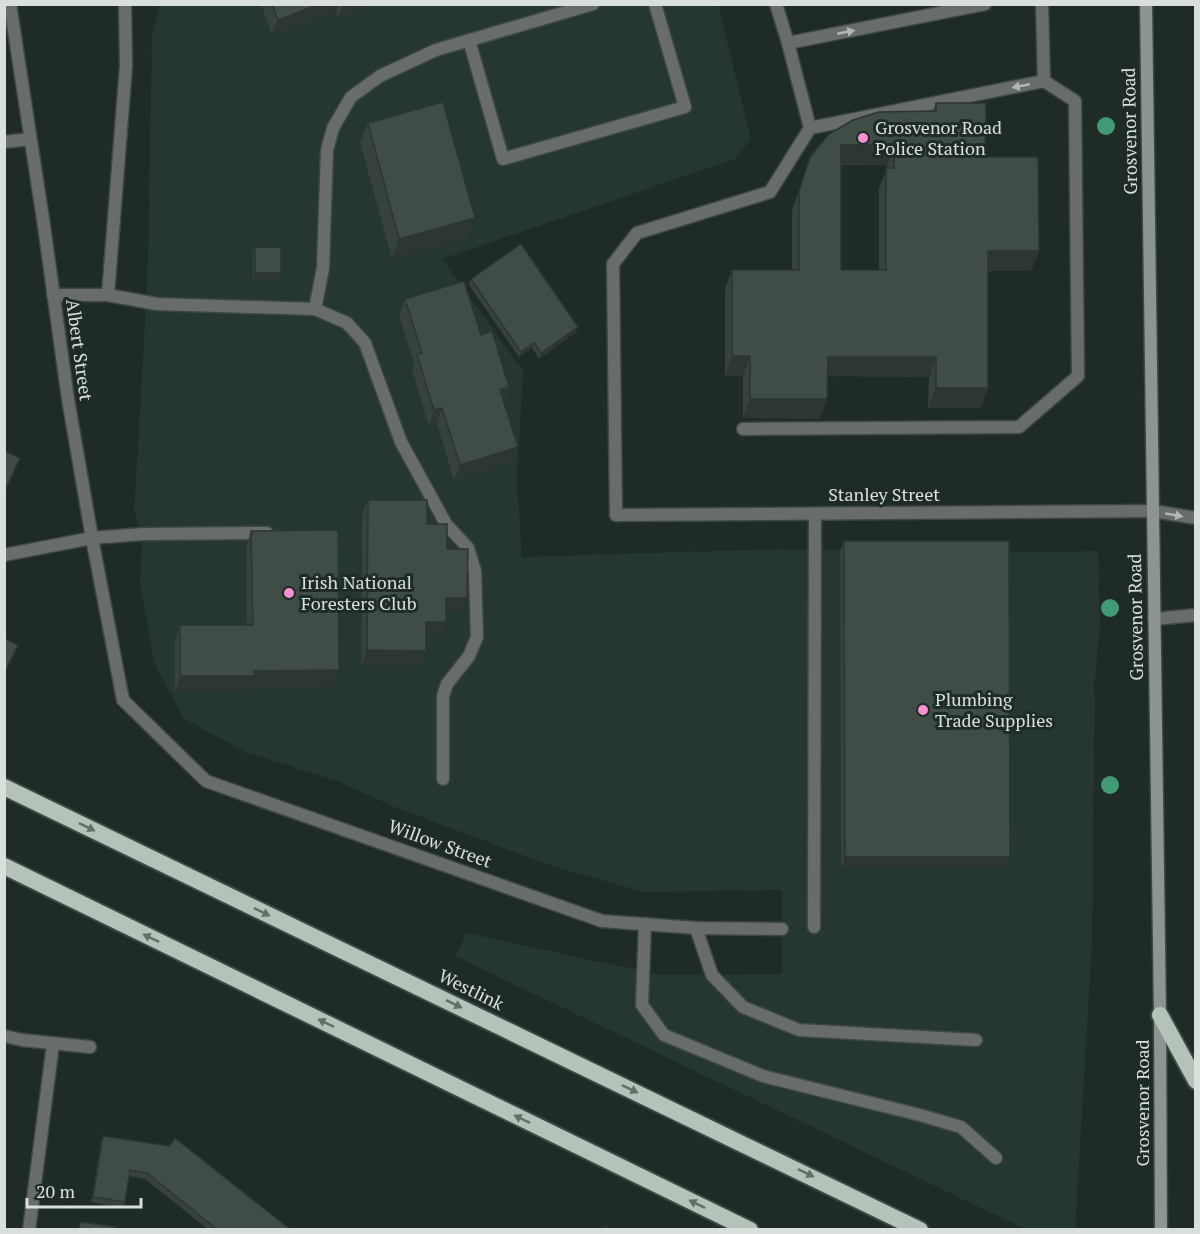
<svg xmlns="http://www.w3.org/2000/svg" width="1200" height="1234" viewBox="0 0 1200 1234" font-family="'PT Serif',serif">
<rect width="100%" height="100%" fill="#1f2b25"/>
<!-- built -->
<path fill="#26372f" d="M165,4L718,5L751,139L735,159L442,259L523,371L517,480L522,557L779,549L1005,552L1098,551L1100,623L1094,690L1095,700L1092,940L1075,1229H1025L455,956L467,933L660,975L782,974V890L644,892L555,867L392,806L337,781L245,752L183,718L154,662L140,583L143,534L134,512L144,343L148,257L152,36L159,7Z"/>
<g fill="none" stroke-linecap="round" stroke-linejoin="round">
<!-- service casing -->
<g stroke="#3d4842" stroke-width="15">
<g id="service">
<path d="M469,40L503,159L685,107L655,4"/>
<path d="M788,43L985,4"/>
<path d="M810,128L1044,81L1042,4"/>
<path d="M53,295H108L157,304L315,309L347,323L365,343L401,442L446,524L468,548L475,571L477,637L469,656L447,684L443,696V779"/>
<path d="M108,295L126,66L125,4"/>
<path d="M315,309L323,268L327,150L333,128L351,97L380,76L436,50L593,4"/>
<path d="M743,429L1019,427L1078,376L1075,101L1044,81"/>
<path d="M1153,511L1196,518"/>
<path d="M616,515L613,264L637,233L770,192L810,128L788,43L776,4"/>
<path d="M92,538L143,534L267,533"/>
<path d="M1154,619L1196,615"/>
<path d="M645,924L642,1005L664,1035L763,1076L920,1115L961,1127L996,1158"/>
<path d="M814,927L815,514"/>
<path d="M696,928L712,975L743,1007L799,1030L976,1040"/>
<path d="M4,1036L22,1040"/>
</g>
</g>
<!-- minor casing -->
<g stroke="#3d4842" stroke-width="15">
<g id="minor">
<path d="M10,4L44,226L68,399L92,538L123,700L206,781L602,921L696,928L782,929"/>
<path d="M4,142L30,139"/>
<path d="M616,515L1153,511"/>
<path d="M4,555L92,538"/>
<path d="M22,1040L90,1047"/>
<path d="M29,1230L53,1044"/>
</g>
</g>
<!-- secondary casing -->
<g stroke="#3d4842" stroke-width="15">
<path id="secondary" d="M1146,4L1160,1015L1161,1230"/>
</g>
<!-- trunk casing -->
<g stroke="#3d4842" stroke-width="20">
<g id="trunk">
<path d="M4,787L920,1230"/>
<path d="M4,866L750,1230"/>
<path d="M1160,1015L1196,1081"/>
</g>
</g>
<!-- service -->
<use href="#service" stroke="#686d6a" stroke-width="12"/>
<!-- minor -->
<use href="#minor" stroke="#686d6a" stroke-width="12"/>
<!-- secondary -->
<use href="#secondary" stroke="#8c9590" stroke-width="12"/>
<!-- trunk -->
<use href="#trunk" stroke="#b4c2ba" stroke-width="16"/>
</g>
<!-- trees -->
<g fill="#419a74">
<circle cx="1106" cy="126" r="9"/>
<circle cx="1110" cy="608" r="9"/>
<circle cx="1110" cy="785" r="9"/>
</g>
<!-- wall -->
<g fill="#37423c" fill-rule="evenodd">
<path d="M261,4H376L338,18L336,12L272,35Z"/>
<path d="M936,103L985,157L1039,251L1031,271H988L981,408H928L929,377L828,376L820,419L743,418V376H725V289L732,270H792V211L810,157L933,111ZM841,165H887V168L879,188V270H841Z"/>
<path d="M368,123L468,238L392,259L360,142Z"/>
<path d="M255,247L279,279H253V252Z"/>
<path d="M471,279L578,327L576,332L539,359L532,348L519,357L469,285Z"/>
<path d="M405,299L481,335L509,387L504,402L512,462L454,480L437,423L429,426L412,370L414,363L399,315Z"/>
<path d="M368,500L427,524L447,549L462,613H446L440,638H426V651L420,666H361L362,515Z"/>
<path d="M251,531L333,686L251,687L249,691L175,692V641L180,625H247L246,546Z"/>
<path d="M844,541L1006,867L841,868L840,552Z"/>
<path d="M103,1136L291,1230H209L145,1179L129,1176L125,1202L123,1208L91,1202L101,1141Z"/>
</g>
<!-- shaded-wall -->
<g fill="#2d3631">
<path d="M320,4H339L336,12L272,35L278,20Z"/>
<path d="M343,4H376L338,18Z"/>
<path d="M841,145H894L887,165L834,164Z"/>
<path d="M475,218L468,238L392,259L399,239Z"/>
<path d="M988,251H1039L1031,271H981Z"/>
<path d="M255,273H281L279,279H253Z"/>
<path d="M578,327L576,332L539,359L541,353Z"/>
<path d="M534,343L532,348L519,357L521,352Z"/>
<path d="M732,356H750L743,376H725Z"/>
<path d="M828,357H936L929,377L821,376Z"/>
<path d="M509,387L503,402L500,390Z"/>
<path d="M936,388H988L981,408H928Z"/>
<path d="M750,399H827L820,419L743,418Z"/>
<path d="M442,408L437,423L429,426L434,410Z"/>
<path d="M518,447L512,462L454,480L460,465Z"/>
<path d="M20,458L16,469L4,495V492Z"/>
<path d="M446,598H467L462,613H440Z"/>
<path d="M426,622H446L440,638H420Z"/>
<path d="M18,645L14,656L4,676V673Z"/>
<path d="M367,650L426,651L420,666H361Z"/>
<path d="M339,670L333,686L251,687L249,691L175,692L180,676L254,671Z"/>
<path d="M845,857H1010L1006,867L841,868Z"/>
</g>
<!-- building -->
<g fill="#404d46" stroke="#2d3631" stroke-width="1.5" fill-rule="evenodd">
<path d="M272,4H320L278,20Z"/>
<path d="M443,102L475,218L399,239L368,123Z"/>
<path d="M936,103H986L985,157H1038L1039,251H988V388H936V357H828L827,399H750V356H732V270H799V191L810,157L829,134L853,120L879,112L936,111ZM841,145H894V168H886V270H841Z"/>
<path d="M521,244L578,327L541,353L534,343L521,352L471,279Z"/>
<rect x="255" y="247" width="26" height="26"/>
<path d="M464,281L481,335L492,331L509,387L500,390L518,447L460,465L442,408L434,410L417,355L422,353L405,299Z"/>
<path d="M4,451L20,458L4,492Z"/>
<path d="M368,500H427V524H447V549H468L467,598H446V622H426V651L367,650Z"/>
<path d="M338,530L339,670L254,671L255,676H180V625H253L251,531Z"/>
<path d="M844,541H1009L1010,857H845Z"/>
<path d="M4,638L18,645L4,673Z"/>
<path d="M103,1136L169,1146L175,1138L291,1230H218L147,1173L130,1170L125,1202L93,1197Z"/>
<path d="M80,1222L116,1227V1230H79Z"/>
<path d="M605,1226L610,1230H603Z"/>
</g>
<!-- one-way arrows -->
<defs><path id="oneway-solid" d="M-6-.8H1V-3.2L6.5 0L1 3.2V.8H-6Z" transform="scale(1.5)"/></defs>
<g fill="#b1b8b4">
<use href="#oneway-solid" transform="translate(846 32) rotate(-11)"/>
<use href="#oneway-solid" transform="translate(1021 86) rotate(169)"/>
<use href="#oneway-solid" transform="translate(1174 515) rotate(10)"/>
</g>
<g fill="#626f68">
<use href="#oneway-solid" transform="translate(87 827) rotate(26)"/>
<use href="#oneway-solid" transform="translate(262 912) rotate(26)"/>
<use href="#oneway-solid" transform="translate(151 938) rotate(-154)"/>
<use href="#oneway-solid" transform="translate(454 1004) rotate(26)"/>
<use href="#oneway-solid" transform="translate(326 1023) rotate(-154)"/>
<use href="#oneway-solid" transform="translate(630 1089) rotate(26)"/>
<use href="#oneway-solid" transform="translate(522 1119) rotate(-154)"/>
<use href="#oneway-solid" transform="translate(806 1173) rotate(26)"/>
<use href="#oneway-solid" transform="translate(697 1204) rotate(-154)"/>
</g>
<!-- markers -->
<g fill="#f690d1" stroke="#1f2b25" stroke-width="2">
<circle cx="863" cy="138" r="6"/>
<circle cx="289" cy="593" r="6"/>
<circle cx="923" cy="710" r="6"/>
</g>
<g text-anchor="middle" stroke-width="6" stroke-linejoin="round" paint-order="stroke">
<!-- poi labels -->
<g font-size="18" fill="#d9e0dc" stroke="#1f2b25" text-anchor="start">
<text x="875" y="134">Grosvenor Road<tspan x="875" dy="21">Police Station</tspan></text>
<text x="301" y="589">Irish National<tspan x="301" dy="21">Foresters Club</tspan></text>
<text x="935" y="706">Plumbing<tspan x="935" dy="21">Trade Supplies</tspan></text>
</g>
<!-- street labels -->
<g font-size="18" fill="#d9e0dc" stroke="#1f2b25">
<text transform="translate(1130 131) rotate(-91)" y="6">Grosvenor Road</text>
<text transform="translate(79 350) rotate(82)" y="6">Albert Street</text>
<text x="884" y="501">Stanley Street</text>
<text transform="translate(1136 617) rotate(-91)" y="6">Grosvenor Road</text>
<text transform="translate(440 844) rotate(20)" y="6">Willow Street</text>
<text transform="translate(471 990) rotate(26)" y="6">Westlink</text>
<text transform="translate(1143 1103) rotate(-90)" y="6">Grosvenor Road</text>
</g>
</g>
<!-- border -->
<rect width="1200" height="1234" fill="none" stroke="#d9e0dc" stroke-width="12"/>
<!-- scale -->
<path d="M27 1198v9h114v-9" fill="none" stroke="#d9e0dc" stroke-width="3"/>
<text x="36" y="1198" font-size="18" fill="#d9e0dc" stroke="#1f2b25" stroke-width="4.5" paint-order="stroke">20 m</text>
</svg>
